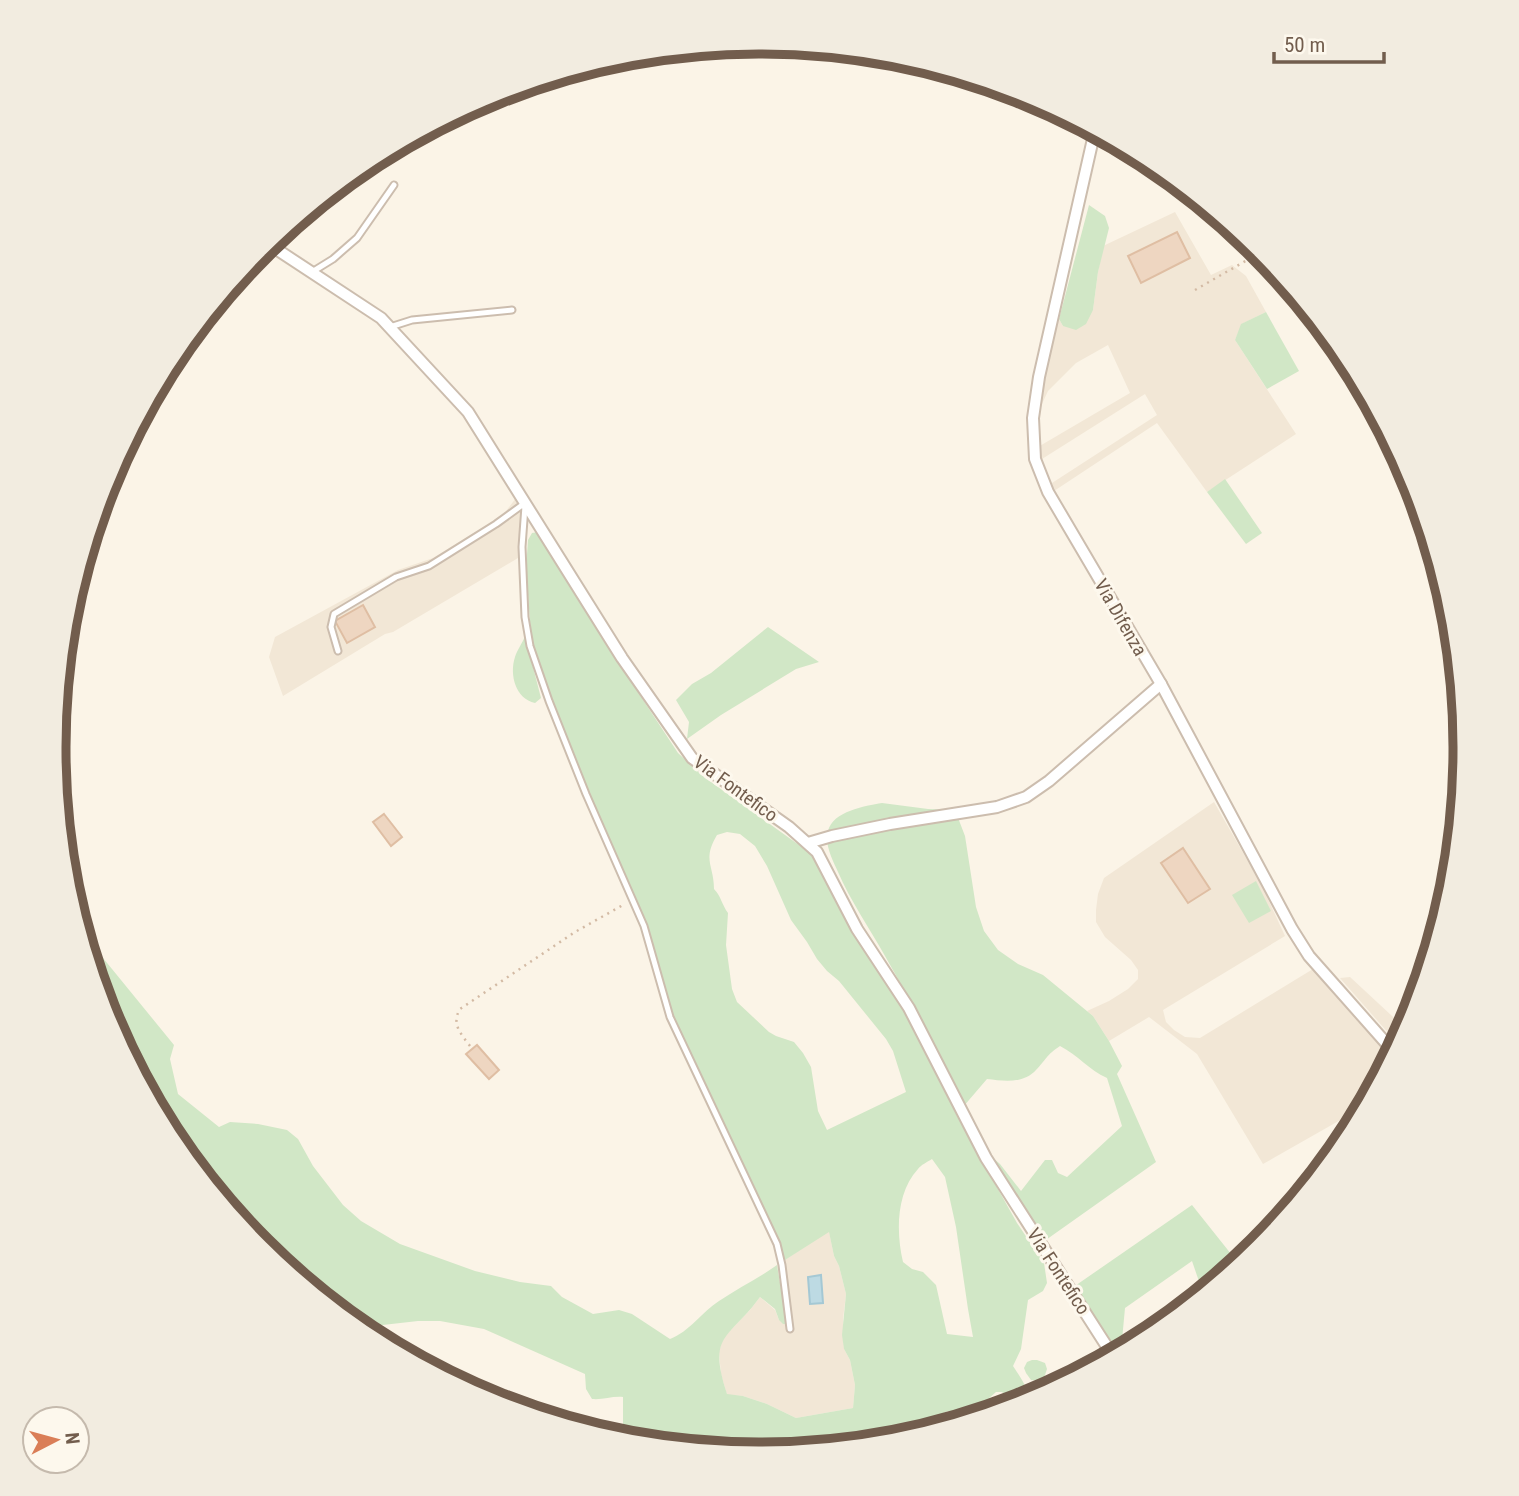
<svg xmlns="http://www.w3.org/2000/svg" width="1519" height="1496" viewBox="0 0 1519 1496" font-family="'Roboto Condensed',sans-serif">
<rect width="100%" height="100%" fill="#fbf4e7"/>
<!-- residential -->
<g fill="#f2e7d6">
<path d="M1175,212L1211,275L1232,265L1246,276L1266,312L1242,324L1235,340L1296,434L1207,492L1157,423L1054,491L1052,483L1157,415L1145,394L1042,459L1038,447L1130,393L1108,345L1076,363L1048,391L1041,406L1047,364L1059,319L1063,326L1093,310L1098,272L1103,246Z"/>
<path d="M516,498L522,510L518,558L393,632L385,634L283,696L269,657L275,637L398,570L433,558L503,515Z"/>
<path d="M1214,802L1262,886L1285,936L1163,1010L1166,1022L1174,1030L1185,1037L1200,1038L1313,969L1392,1056L1365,1106L1263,1164L1197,1054L1149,1017L1109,1041L1093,1016L1087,1011L1109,1001L1128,989L1138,979V970L1131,960L1105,937L1096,922V910L1098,894L1104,878Z"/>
<path d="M1350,977L1406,1029L1398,1044L1340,978Z"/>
<path d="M829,1231L834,1256L839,1266L846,1294L843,1319L844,1349L850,1360L855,1385L853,1408L796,1418L767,1404L743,1396L727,1395L721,1374L719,1352L723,1338L750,1310L760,1297L775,1310L779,1320L780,1279L777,1265Z"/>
</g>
<!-- green -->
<g fill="#d1e7c6" fill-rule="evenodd">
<path d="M1089,205L1105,216L1109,228L1098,272L1093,310L1086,324L1076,330L1063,326L1059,319Z"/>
<path d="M1266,312L1299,371L1267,389L1235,340L1241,324Z"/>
<path d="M1225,479L1262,533L1246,544L1207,492Z"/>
<path d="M538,532L559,563L626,674L678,753L704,777L813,855L857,938L912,1020L957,1116L1017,1223L1044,1263L1047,1283L1043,1291L1028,1300L1021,1349L1013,1366C1020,1377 1028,1387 1029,1400L1004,1408L1006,1396L1002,1392H996L987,1400V1413L959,1422L956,1416L948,1411C938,1415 933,1418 932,1430L897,1441L759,1454L637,1442L623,1427V1397C612,1396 603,1400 592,1399L586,1389L585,1374L484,1329L440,1321H418L365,1327L352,1322L260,1247L172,1140L107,1018L81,931L174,1045L170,1059L178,1094L219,1127L230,1122L258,1124L287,1130L298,1139L313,1166L343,1205L361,1221L400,1244L475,1271L520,1282L551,1286L562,1297L593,1314L619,1310L632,1314L670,1339C689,1332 702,1312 719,1301C738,1288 759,1278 777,1265L787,1324H783L779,1320L775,1309L760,1297C729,1340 707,1333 727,1394L743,1396L767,1404L796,1418L853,1408L855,1385L850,1360L844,1349L842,1335L846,1294L839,1266L834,1256L829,1232L785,1260L736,1148L692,1055L675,1023L645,925L577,770L532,648L526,568L528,540L532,533ZM727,832L740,834L755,846L767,866L791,920L807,942L817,959L827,971L839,981L886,1039L893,1051L906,1092L827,1130L818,1111L811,1067L803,1053L794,1042L776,1036L769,1032L737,1002L732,989L726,945L728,913C722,905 721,896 714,889C714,865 702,860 717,835ZM932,1159L945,1177L956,1227L968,1309L973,1337L947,1334L936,1285L923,1272L912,1269L903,1262C896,1232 896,1193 918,1169C921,1165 927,1162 932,1159Z"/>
<path d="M768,627L819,662L796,669L721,715L687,739L689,722L676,700L692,684L711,673Z"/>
<path d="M525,636L541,698L535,703C516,699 509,675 515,657C517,650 522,644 525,636Z"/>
<path d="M882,803L928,809L955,810L965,836L976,907L984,931L998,950L1018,964L1043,975L1093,1016L1109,1041L1122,1066L1117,1074L1156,1162L1043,1242L992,1157L1000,1164L1021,1191L1045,1160H1052L1058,1173L1067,1177L1122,1126L1107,1078C1089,1070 1078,1055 1060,1046C1046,1055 1046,1060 1036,1070C1023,1084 1004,1081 987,1079L963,1107C940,1055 913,1005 885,956C870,929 850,900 838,872C833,861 824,844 828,831C833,811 865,806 882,803Z"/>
<path d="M1256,881L1271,911L1249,923L1232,895Z"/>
<path d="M1192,1205L1239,1264L1203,1293L1192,1261L1125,1308L1121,1351L1118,1353L1072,1288Z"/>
<path d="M1032,1360H1037L1045,1363L1047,1369L1044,1378L1039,1381L1031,1380L1026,1373L1024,1368L1027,1362Z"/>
</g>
<!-- water -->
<path fill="#bddae3" stroke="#a4c8d4" stroke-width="2" d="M821,1275L823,1303L810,1304L808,1277Z"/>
<!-- building -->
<g fill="#eed6c1" stroke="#dfbea3" stroke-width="2">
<path d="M1177,232L1190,258L1141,283L1128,256Z"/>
<path d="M363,605L375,627L347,643L335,621Z"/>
<path d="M384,814L402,837L391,846L373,822Z"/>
<path d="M1183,848L1210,889L1188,903L1161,863Z"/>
<path d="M477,1045L499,1070L489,1079L466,1054Z"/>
</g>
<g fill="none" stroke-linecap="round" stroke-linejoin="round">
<!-- service casing -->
<g stroke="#ccbdae" stroke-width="9">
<g id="service">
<path d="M312,272L333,259L357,238L394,185"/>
<path d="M390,327L412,320L512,310"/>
<path d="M525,506L522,547L525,617L530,646L549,701L586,794L644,926L670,1017L777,1244L782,1265L790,1329"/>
<path d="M338,651L331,627L334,614L396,577L429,566L496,524L525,503"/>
</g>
</g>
<!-- minor casing -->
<g stroke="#ccbdae" stroke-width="14">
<g id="minor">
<path d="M1095,130L1039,377L1033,418L1035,459L1048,492L1161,684L1292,929L1309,956L1394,1052"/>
<path d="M267,243L381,318L468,412L622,658L692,758L789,827L817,852L857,929L909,1008L986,1158L1113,1356"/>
<path d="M808,843L832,836L890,824L997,807L1026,797L1049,781L1161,684"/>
</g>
</g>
<!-- path -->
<g stroke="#d3baa4" stroke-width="2.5" stroke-dasharray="2 5" stroke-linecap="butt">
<path d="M1195,290L1261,252"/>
<path d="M470,1046C461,1034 451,1024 460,1009L575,932L623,905"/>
</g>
<!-- service -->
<use href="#service" stroke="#fff" stroke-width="5"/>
<!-- minor -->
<use href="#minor" stroke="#fff" stroke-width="10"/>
</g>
<g text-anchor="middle" stroke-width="6" stroke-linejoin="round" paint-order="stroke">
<!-- street labels -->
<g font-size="19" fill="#725d4d" stroke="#fdf8ed">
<text transform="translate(1121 617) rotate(60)" y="7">Via Difenza</text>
<text transform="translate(736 788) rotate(36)" y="7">Via Fontefico</text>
<text transform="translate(1059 1271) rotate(57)" y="7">Via Fontefico</text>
</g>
</g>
<!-- crop -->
<path d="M0 0H1519V1496H0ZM759 54H760A693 693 0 0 1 1453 747V749A693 693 0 0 1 760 1442H759A693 693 0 0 1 66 749V747A693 693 0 0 1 759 54Z" fill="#f2ece0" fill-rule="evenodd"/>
<path fill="none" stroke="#725d4d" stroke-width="9" d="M759 54H760A693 693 0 0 1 1453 747V749A693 693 0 0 1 760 1442H759A693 693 0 0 1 66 749V747A693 693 0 0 1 759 54Z"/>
<!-- north arrow -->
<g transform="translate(56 1440) rotate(84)"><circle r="33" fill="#fdf8ed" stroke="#c5baad" stroke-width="2"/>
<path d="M0-5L12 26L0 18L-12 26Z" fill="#da7e57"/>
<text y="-10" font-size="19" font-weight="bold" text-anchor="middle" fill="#725d4d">N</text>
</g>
<!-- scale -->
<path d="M1274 52v10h110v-10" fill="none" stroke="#725d4d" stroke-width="3.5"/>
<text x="1284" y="52" font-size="21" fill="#725d4d" stroke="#fdf8ed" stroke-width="5" paint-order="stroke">50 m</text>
</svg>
